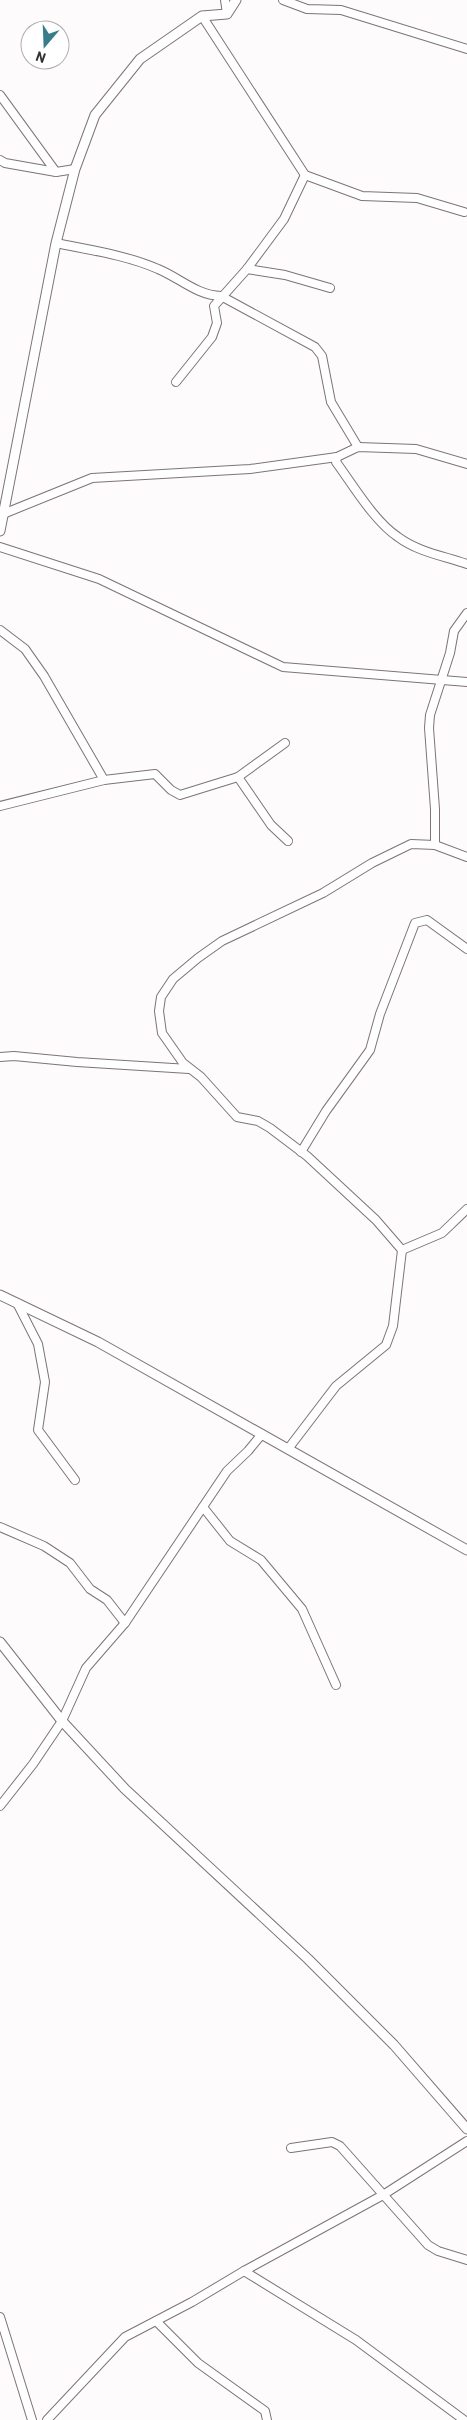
<svg xmlns="http://www.w3.org/2000/svg" width="467" height="2420" viewBox="0 0 467 2420" font-family="Barlow,sans-serif">
<rect width="100%" height="100%" fill="#fdfbfb"/>
<g fill="none" stroke-linecap="round" stroke-linejoin="round">
<!-- minor casing -->
<g stroke="#7f7376" stroke-width="10">
<g id="minor">
<path d="M225,0L227,14"/>
<path d="M283,0L307,9L341,10L467,49"/>
<path d="M202,16L305,175"/>
<path d="M0,95L56,172"/>
<path d="M0,160L5,163L56,172L75,169"/>
<path d="M56,243C90,250 126,255 158,269C180,278 196,295 221,296L315,347L322,356L331,402L358,447"/>
<path d="M247,269L285,275L330,288"/>
<path d="M176,382L212,337L217,323L214,306L247,269L284,219L305,175L362,196L417,198L464,212"/>
<path d="M337,457L336,462C353,485 374,521 398,537C418,552 444,556 467,564"/>
<path d="M3,514L92,478L250,469L337,457L358,447L416,449L467,464"/>
<path d="M0,547L99,579L283,667L467,682"/>
<path d="M467,613L454,631L450,653L430,715L429,728L435,809V845L467,857"/>
<path d="M0,630L25,649L44,676L104,780"/>
<path d="M285,743L238,777L271,825L288,841"/>
<path d="M0,806L104,780L155,774L171,790L180,795L238,777"/>
<path d="M435,845L411,844L372,863L323,893L222,941L198,958L173,979L161,997L159,1011L162,1033L183,1063L201,1077L237,1117L258,1121L270,1128L307,1156L376,1220L402,1250L442,1233L467,1209"/>
<path d="M0,1057L14,1056L77,1062L189,1069"/>
<path d="M301,1152L326,1111L370,1050L380,1014L415,923L427,920L467,949"/>
<path d="M17,1303L38,1344L45,1382L38,1430L75,1480"/>
<path d="M288,1449L336,1386L386,1345L393,1326L402,1250"/>
<path d="M203,1507L230,1541L261,1560L302,1609L336,1685"/>
<path d="M0,1527L44,1546L70,1563L90,1589L107,1600L125,1623"/>
<path d="M0,1806L33,1764L62,1721L86,1668L125,1623L227,1471L248,1451L262,1434"/>
<path d="M291,2148L332,2142L340,2146L428,2245L438,2251L467,2260"/>
<path d="M244,2271L356,2340L464,2420"/>
<path d="M0,2317L32,2420"/>
<path d="M156,2321L198,2363L265,2411L267,2420"/>
<path d="M47,2420L125,2337L192,2302L244,2271L383,2195L467,2141"/>
</g>
</g>
<!-- tertiary casing -->
<g stroke="#7f7376" stroke-width="11">
<g id="tertiary">
<path d="M0,531L56,243L75,169L95,115L140,59L202,16L227,14L236,0"/>
<path d="M0,1295L98,1342L467,1550"/>
<path d="M0,1642L62,1721L125,1789L308,1959L394,2045L467,2129"/>
</g>
</g>
<!-- minor -->
<use href="#minor" stroke="#fff" stroke-width="8"/>
<!-- tertiary -->
<use href="#tertiary" stroke="#fff" stroke-width="9"/>
</g>
<!-- north arrow -->
<g transform="translate(45 45) rotate(199)"><circle r="24" fill="#ffffff" stroke="#afadad"/>
<path d="M0-4L9 19L0 12L-9 19Z" fill="#397d8d"/>
<text y="-8" font-size="14" font-weight="bold" text-anchor="middle" fill="#363132">N</text>
</g>
</svg>
